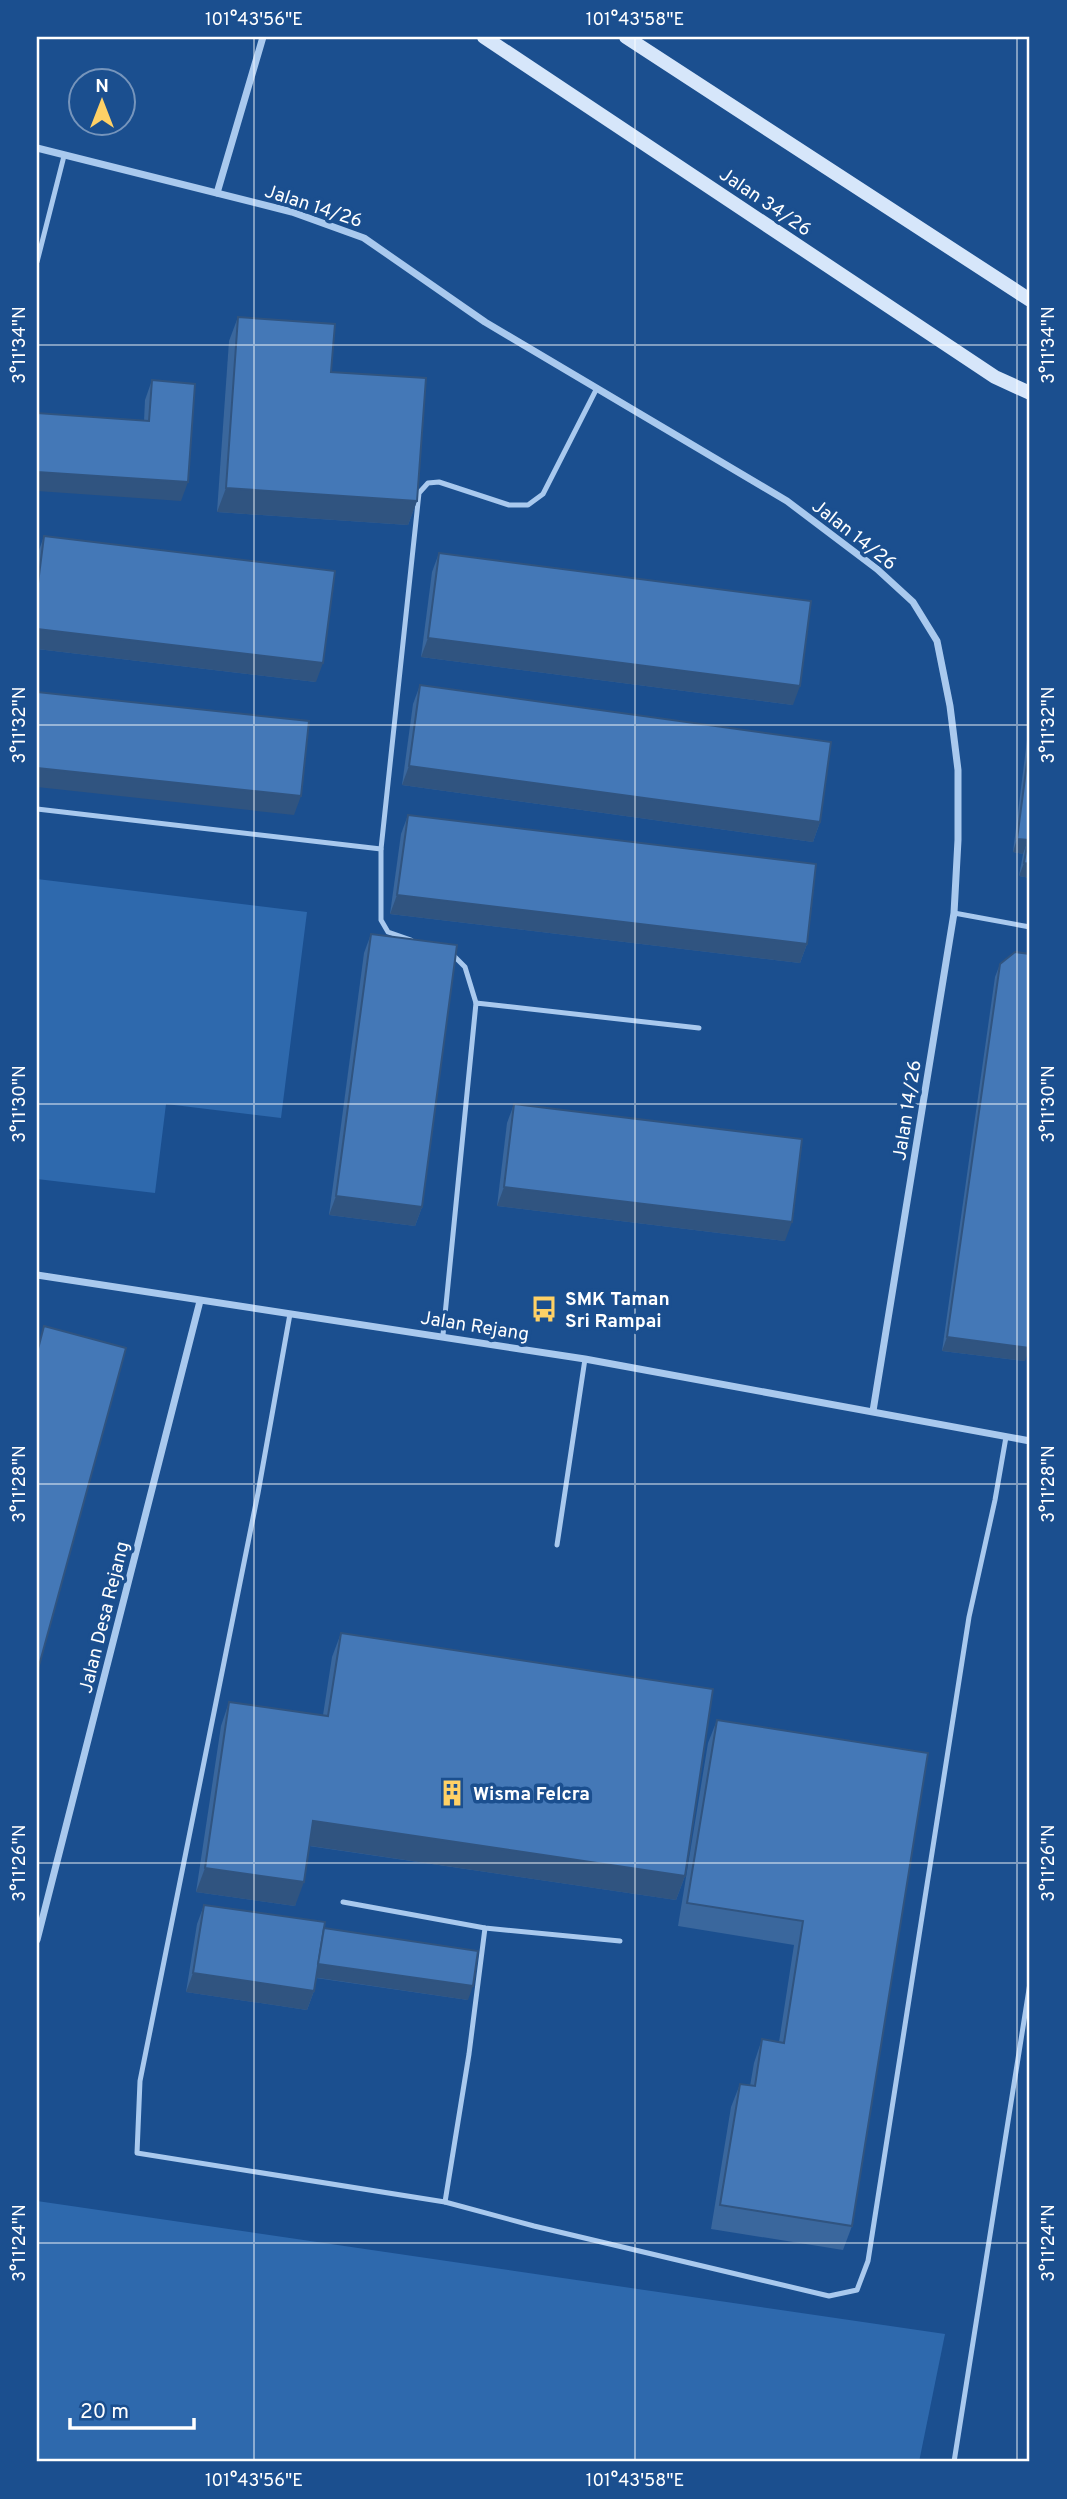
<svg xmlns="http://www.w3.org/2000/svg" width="1067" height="2499" viewBox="0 0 1067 2499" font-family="Overpass,sans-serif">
<rect width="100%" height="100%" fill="#1b4f8f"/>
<!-- green -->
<g fill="#2e69ad">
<path d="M37,879L307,912L281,1118L166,1104L155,1193L37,1179Z"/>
<path d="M37,2201L945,2334L919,2462H37Z"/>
</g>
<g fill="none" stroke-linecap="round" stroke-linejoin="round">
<!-- service -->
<g stroke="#a9c9ee" stroke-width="5">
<path d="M37,262L64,156"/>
<path d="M37,809L381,849V920L388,932L411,940"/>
<path d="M381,849L419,493L428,483L439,482L509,505H528L543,494L597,388"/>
<path d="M954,913L1030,927"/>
<path d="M453,955L465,967L476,1003"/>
<path d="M290,1314L258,1493L140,2081L137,2153L445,2202L534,2226L829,2296L857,2290L868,2261L969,1617L995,1500L1006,1437"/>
<path d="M443,1335L476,1003L699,1028"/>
<path d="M557,1545L585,1359"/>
<path d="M343,1902L485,1928L620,1941"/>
<path d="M445,2202L469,2054L485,1928"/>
<path d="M954,2462L1030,1983"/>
</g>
<!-- minor -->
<g stroke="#a9c9ee" stroke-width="7">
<path d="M37,148L292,212L364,238L485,322L787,501L877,569L913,602L937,641L950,706L958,770V840L954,913L873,1411"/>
<path d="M217,193L263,37"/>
<path d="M37,1275L585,1359L1030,1441"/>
<path d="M37,1940L200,1301"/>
</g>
<!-- secondary -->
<g stroke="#d6e6fa" stroke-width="14">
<path d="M484,37L995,377L1030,393"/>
<path d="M626,37L1030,300"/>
</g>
</g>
<!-- wall -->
<g fill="#3a679d">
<path d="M238,317L331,372L417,501L408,525L217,512L229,341Z"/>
<path d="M152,380L181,501L144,421L145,400Z"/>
<path d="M44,536L316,682L37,649V556Z"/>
<path d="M439,553L793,705L421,657L432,572Z"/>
<path d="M420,685L820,822L813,842L402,785L413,704Z"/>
<path d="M1030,716V878L1019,876L1023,854L1013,852Z"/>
<path d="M408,815L807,944L800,963L390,914L401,834Z"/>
<path d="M371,934L422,1207L415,1226L329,1215L364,953Z"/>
<path d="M1000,964L1025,1361L942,1351L995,977Z"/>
<path d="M514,1104L785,1241L497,1206L507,1123Z"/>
<path d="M341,1633L685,1876L676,1900L309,1846L295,1906L196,1892L221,1726L229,1702L323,1715L332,1657Z"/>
<path d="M717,1720L928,1753L852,2226L843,2250L711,2229L731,2107L740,2084L750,2086L754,2063L762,2039L779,2042L794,1945L678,1926L708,1743Z"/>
<path d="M204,1905L324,1928L468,2000L316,1978L314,1991L307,2010L186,1992L197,1924Z"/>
</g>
<!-- shaded-wall -->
<g fill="#305480">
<path d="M37,472L188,482L181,501L37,491Z"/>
<path d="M226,488L417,501L408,525L217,512Z"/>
<path d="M37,629L323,663L316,682L37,649Z"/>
<path d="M428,638L800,686L793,705L421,657Z"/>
<path d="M409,766L820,822L813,842L402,785Z"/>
<path d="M37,768L301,796L294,815L37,787Z"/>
<path d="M1017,839L1028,840L1023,854L1013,852Z"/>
<path d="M1024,863L1030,864V878L1019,876Z"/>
<path d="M397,895L807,944L800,963L390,914Z"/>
<path d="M504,1187L792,1222L785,1241L497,1206Z"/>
<path d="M336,1196L422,1207L415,1226L329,1215Z"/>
<path d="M947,1337L1030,1348L1025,1361L942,1351Z"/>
<path d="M313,1821L685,1876L676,1900L304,1845Z"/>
<path d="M205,1868L304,1882L295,1906L196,1892Z"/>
<path d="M317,1964L473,1986L468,2000L312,1977Z"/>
<path d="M193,1973L314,1991L307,2010L186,1992Z"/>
</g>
<!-- building -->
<g fill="#4478b7" stroke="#305480" stroke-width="2">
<path d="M238,317L335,324L331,372L426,378L417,501L226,488Z"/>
<path d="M152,380L195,384L188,482L37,472V413L149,421Z"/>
<path d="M44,536L335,571L323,663L37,629V591Z"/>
<path d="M439,553L811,601L800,686L428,638Z"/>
<path d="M420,685L831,742L820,822L409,766Z"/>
<path d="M37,692L309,721L301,796L37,768Z"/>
<path d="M1030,740V864L1024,863L1028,840L1017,839Z"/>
<path d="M408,815L816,864L807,944L397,895Z"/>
<path d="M371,934L457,945L422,1207L336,1196Z"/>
<path d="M1015,952L1030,954V1348L947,1337L1000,964Z"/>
<path d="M514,1104L802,1139L792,1222L504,1187Z"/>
<path d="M44,1326L126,1348L37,1673V1353Z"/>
<path d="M341,1633L713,1689L685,1876L313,1821L304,1882L205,1868L229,1702L328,1716Z"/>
<path d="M717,1720L928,1753L852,2226L720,2205L740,2084L755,2086L762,2039L784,2043L803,1921L687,1903Z"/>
<path d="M204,1905L325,1922L314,1991L193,1973Z"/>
<path d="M324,1928L478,1951L473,1986L318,1964Z"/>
</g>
<!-- ticks -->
<path fill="none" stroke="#fff" stroke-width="2" stroke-opacity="0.45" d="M254,37V2462M635,37V2462M1017,37V2462M37,345H1030M37,725H1030M37,1104H1030M37,1484H1030M37,1863H1030M37,2243H1030"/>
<!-- icons -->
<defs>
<g id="bus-bare" transform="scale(2.1)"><path d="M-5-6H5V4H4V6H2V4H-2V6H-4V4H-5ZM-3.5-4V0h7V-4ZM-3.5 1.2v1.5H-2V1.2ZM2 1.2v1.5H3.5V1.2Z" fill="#ffd166" stroke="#1b4f8f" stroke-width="2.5" paint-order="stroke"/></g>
<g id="building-bare" transform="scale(2.1)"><path d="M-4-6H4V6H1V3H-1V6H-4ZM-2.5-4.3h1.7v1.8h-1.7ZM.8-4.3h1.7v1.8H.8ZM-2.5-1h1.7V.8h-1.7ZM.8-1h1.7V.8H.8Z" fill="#ffd166" stroke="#1b4f8f" stroke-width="2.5" paint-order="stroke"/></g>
</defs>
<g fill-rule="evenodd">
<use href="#bus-bare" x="544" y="1309"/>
<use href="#building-bare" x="452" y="1793"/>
</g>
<g text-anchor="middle" stroke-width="7" stroke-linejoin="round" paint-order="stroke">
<!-- street labels -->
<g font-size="19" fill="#fff" stroke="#1b4f8f">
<text transform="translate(766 201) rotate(34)" y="7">Jalan 34/26</text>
<text transform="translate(314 205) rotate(18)" y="7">Jalan 14/26</text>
<text transform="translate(855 534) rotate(38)" y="7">Jalan 14/26</text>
<text transform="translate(906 1110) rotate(-81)" y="7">Jalan 14/26</text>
<text transform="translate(475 1325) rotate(9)" y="7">Jalan Rejang</text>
<text transform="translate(103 1617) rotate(-76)" y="7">Jalan Desa Rejang</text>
</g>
<!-- poi labels -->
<g font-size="19" font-weight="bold" fill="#fff" stroke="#1b4f8f" text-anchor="start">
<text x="565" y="1305">SMK Taman<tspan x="565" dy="22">Sri Rampai</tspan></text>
<text x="473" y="1800">Wisma Felcra</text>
</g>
</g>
<!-- border -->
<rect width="1067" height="2499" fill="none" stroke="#1b4f8f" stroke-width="77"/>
<!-- north arrow -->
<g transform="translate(102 102)"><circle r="33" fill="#1b4f8f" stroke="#7695bc" stroke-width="2"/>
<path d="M0-5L12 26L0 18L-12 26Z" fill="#ffd166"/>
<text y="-10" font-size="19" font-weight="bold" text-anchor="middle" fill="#ffffff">N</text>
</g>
<!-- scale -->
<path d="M70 2418v10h124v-10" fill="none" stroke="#ffffff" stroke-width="3.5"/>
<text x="80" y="2418" font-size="21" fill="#ffffff" stroke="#1b4f8f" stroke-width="5" paint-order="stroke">20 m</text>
<rect x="38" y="38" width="990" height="2422" fill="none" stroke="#fff" stroke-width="2.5"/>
<g font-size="18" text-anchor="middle" fill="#fff">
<text x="254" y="25">101°43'56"E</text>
<text x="635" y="25">101°43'58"E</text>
<text transform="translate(19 345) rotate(-90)" y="6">3°11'34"N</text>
<text transform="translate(1048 345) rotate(-90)" y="6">3°11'34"N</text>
<text transform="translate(19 725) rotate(-90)" y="6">3°11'32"N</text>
<text transform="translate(1048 725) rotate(-90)" y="6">3°11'32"N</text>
<text transform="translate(19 1104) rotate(-90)" y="6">3°11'30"N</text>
<text transform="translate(1048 1104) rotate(-90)" y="6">3°11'30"N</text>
<text transform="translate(19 1484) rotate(-90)" y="6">3°11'28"N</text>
<text transform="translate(1048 1484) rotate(-90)" y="6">3°11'28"N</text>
<text transform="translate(19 1863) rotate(-90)" y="6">3°11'26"N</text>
<text transform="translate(1048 1863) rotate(-90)" y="6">3°11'26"N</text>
<text transform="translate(19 2243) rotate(-90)" y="6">3°11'24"N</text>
<text transform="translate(1048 2243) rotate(-90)" y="6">3°11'24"N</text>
<text x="254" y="2486">101°43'56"E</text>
<text x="635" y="2486">101°43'58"E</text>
</g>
</svg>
